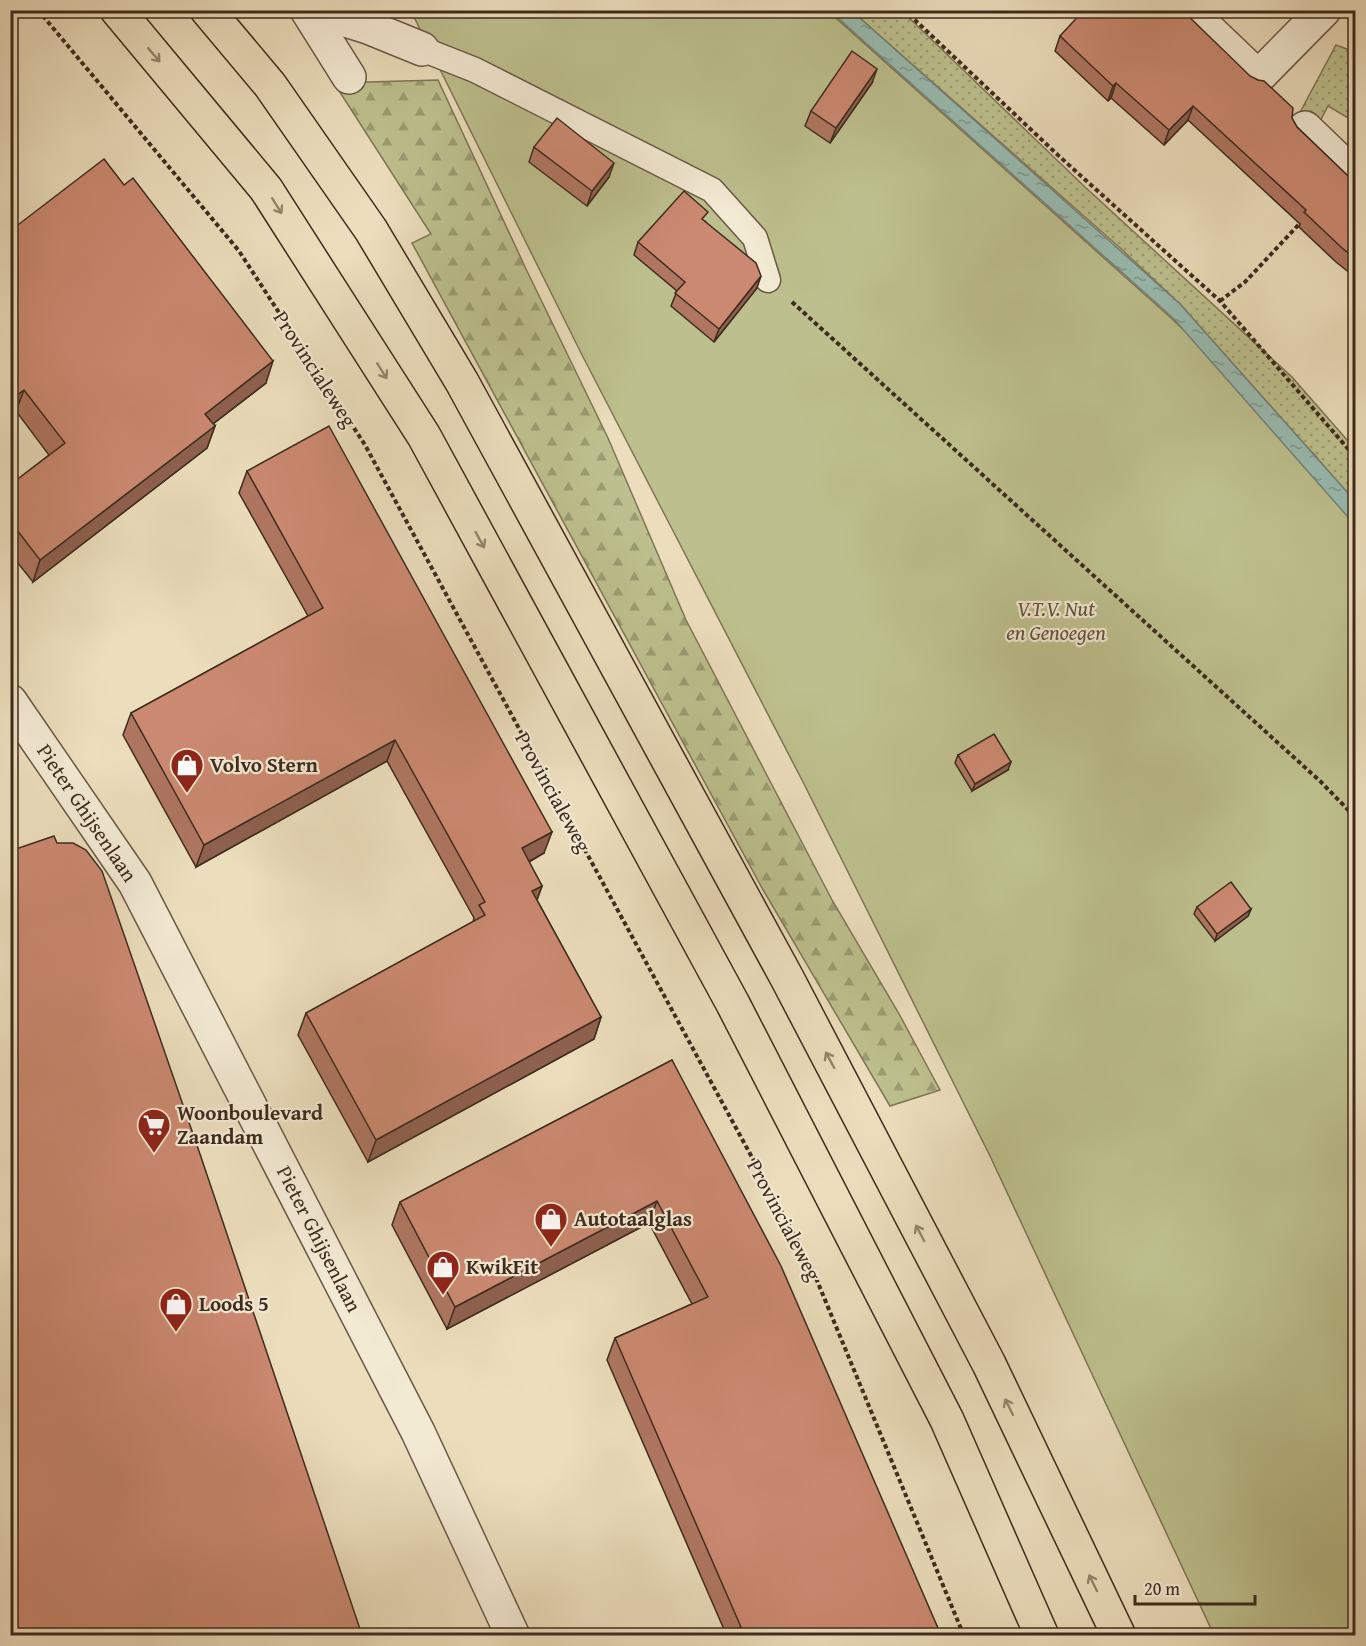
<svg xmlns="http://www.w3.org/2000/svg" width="1366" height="1646" viewBox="0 0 1366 1646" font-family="'Gentium Book Plus',serif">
<defs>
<pattern id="grass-dots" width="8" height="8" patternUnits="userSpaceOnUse" patternTransform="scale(1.5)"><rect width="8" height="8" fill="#bdc08e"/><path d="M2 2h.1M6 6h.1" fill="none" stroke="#9b9c73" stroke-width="1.8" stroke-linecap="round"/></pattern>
<pattern id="forest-firs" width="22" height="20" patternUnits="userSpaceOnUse" patternTransform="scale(1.5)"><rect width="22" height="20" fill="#bdc08e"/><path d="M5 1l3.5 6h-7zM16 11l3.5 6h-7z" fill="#9b9c73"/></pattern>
<pattern id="water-ripples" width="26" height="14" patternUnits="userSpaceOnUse" patternTransform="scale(1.5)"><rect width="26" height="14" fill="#99bcb2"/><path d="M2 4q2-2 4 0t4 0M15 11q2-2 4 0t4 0" fill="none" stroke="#7e9990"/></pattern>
</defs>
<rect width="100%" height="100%" fill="#ecdebd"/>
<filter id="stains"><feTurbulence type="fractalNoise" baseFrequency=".00333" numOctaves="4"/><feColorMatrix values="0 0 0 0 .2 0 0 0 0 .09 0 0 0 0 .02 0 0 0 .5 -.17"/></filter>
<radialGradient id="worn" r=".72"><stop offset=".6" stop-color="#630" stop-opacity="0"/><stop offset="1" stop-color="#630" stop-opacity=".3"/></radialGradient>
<!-- grass -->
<g fill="url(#grass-dots)" stroke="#7e7656" stroke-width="1.5">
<path d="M852,11H900L906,15L1085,187L1292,377L1355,449V501L1180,304L1119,247Z"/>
<path d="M1336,45L1355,52V122L1328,106L1315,131L1297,118Z"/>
</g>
<!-- forest -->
<path fill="url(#forest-firs)" stroke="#7e7656" stroke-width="1.5" d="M438,80L526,269L608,438L686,620L832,900L898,1012L940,1090L890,1106L762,888L412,243L431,234L334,83Z"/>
<!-- garden -->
<path fill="#bdc08e" stroke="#7e7656" stroke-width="1.5" d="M411,11H828L1171,318L1315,455L1355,512V1635H1214L990,1156L803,782L581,353Z"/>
<!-- water -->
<path fill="url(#water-ripples)" stroke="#758277" stroke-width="1.5" d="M830,11H852L1180,304L1355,501V525L1173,318Z"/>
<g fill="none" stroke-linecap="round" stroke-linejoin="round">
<!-- service casing -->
<g stroke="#6a5846" stroke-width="27">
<path id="service" d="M422,49L475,70L712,190L755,238L768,280"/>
</g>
<!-- minor casing -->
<g stroke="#6a5846" stroke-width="36">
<g id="minor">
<path d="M307,10L349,77"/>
<path d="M314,10L368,27L422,49"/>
<path d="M1188,10L1258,77L1324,10"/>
<path d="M1305,128L1356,177"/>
<path d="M10,701L135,883L418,1432L513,1636"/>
</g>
</g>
<!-- primary casing -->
<g stroke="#3e2b1e" stroke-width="36">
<g id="primary">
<path d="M117,10L266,189L424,436L733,1004L947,1420L1042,1636"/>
<path d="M207,10L270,85L371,230L462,382L787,978L989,1364L1119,1636"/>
</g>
</g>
<!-- path -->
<g stroke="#3e2b1e" stroke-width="4" stroke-dasharray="4.5 3" stroke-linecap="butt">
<path d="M38,10L239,251L365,445L811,1266L964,1636"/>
<path d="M903,10L916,21L1060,157L1220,301L1356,458"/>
<path d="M1220,301L1245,282L1303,220"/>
<path d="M792,302L1320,781L1356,818"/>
</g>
<!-- service -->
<use href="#service" stroke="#f3ead4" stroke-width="24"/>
<!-- minor -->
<use href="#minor" stroke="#f3ead4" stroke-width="33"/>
<!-- primary -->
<use href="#primary" stroke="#ecdebd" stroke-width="33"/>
</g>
<!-- wall -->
<g fill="#af7661" stroke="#3e2b1e" stroke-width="1.5">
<path d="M1060,36L1292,118L1297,127L1348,176L1356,180V278L1336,262L1299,227L1300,224L1188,120L1164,145L1111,98L1108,101L1055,51Z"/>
<path d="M872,83L830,143L805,126L811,111Z"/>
<path d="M534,147L609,177L587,206L529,162Z"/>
<path d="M705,221L757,288L714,342L671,306L677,291L634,255L638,242Z"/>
<path d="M10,231L266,383L213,424L215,426L207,448L33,582L10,553V485L49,455L16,411Z"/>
<path d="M247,471L544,853L529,862L542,886L537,900L601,1017L594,1039L368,1162L298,1035L306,1013L473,922L474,918L387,761L196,867L123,735L131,713L308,616L239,493Z"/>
<path d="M958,755L1008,770L972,791L955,763Z"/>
<path d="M1197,907L1251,909L1248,916L1215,941L1194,914Z"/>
<path d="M672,1060L941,1635L726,1634L607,1360L615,1338L692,1304L649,1223L447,1329L392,1225L400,1202Z"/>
</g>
<!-- shaded-wall -->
<g fill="#8e604f" stroke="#3e2b1e" stroke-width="1.5">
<path d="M877,69L872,83L830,143L836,128Z"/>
<path d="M1116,83L1111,98L1108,101L1113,86Z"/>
<path d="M1193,106L1188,120L1164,145L1169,130Z"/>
<path d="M614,163L609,177L587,206L592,191Z"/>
<path d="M761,276L757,288L714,342L719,329Z"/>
<path d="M273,361L266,383L197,436L205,414Z"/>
<path d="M24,390L16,411L10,415V400Z"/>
<path d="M215,426L207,448L33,582L40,560Z"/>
<path d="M395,740L387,761L196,867L204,845Z"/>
<path d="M1011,762L1008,770L972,791L975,784Z"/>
<path d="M552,832L544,853L514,870L522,848Z"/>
<path d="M542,886L534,907L532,891Z"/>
<path d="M1251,909L1248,916L1215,941L1217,934Z"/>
<path d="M601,1017L594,1039L368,1162L376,1140Z"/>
<path d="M657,1201L649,1223L447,1329L455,1307Z"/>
</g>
<!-- building -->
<g fill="#cb8971" stroke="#3e2b1e" stroke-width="1.5">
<path d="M1084,10H1182L1250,76L1258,80L1264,81L1293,108L1292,118L1297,127L1348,176L1356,180V259L1342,248L1304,212L1306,210L1193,106L1169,130L1116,83L1113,86L1060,36Z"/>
<path d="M852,51L877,69L836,128L811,111Z"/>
<path d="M557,118L614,163L592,191L534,147Z"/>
<path d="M104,159L124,185L133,178L273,361L205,414L215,426L40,560L10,521V485L65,443L24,390L10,400V231Z"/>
<path d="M684,191L708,212L702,219L756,263L761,276L719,329L675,293L685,282L638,242Z"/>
<path d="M329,426L552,832L522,848L542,886L532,891L601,1017L376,1140L306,1013L485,915L479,905L485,902L395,740L204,845L131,713L323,608L247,471Z"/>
<path d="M994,734L1011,762L975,784L958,755Z"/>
<path d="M54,836L57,843H73L86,850L102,871L201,1157L362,1635H10V851Z"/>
<path d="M1231,882L1251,909L1217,934L1197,907Z"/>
<path d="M672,1060L781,1266L941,1635H721L741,1627L615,1338L708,1297L657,1201L455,1307L400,1202Z"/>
</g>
<!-- one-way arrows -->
<defs><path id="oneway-shaft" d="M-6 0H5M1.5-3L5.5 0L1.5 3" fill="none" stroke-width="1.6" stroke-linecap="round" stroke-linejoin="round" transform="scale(1.5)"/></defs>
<g stroke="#95846e">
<use href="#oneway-shaft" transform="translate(154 55) rotate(50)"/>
<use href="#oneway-shaft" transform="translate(277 206) rotate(58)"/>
<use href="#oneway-shaft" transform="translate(382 371) rotate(58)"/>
<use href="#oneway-shaft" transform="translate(480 540) rotate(61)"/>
<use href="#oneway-shaft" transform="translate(830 1060) rotate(-118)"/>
<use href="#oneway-shaft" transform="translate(920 1233) rotate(-118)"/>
<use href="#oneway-shaft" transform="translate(1009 1407) rotate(-116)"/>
<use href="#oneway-shaft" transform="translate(1093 1583) rotate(-116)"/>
</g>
<!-- icons -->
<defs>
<g id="shop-pin" transform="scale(1.725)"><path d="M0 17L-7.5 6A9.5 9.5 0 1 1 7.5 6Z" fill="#8f2418" stroke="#f3ead4"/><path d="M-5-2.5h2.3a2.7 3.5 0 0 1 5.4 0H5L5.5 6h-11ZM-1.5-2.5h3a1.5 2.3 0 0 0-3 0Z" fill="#fff"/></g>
<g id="supermarket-pin" transform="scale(1.725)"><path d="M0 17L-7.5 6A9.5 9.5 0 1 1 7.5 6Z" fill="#8f2418" stroke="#f3ead4"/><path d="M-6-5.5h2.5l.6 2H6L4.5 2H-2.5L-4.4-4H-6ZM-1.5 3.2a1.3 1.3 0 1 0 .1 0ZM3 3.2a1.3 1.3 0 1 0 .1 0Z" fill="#fff"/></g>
</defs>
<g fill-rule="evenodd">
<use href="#shop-pin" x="187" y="765"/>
<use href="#supermarket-pin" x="154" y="1125"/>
<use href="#shop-pin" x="551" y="1219"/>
<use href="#shop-pin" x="443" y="1267"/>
<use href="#shop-pin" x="176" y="1304"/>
</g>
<g text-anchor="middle" stroke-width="4.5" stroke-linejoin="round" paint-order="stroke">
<!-- street labels -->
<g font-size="21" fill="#3e2b1e" stroke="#f3ead4">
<text transform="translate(315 369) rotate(57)" y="7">Provincialeweg</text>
<text transform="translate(553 792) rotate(61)" y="7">Provincialeweg</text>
<text transform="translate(87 813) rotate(56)" y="7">Pieter Ghijsenlaan</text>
<text transform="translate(784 1220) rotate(62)" y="7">Provincialeweg</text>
<text transform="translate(319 1239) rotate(63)" y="7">Pieter Ghijsenlaan</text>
</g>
<!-- park labels -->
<g font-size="21" font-style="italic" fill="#5e503a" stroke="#f3ead4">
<text x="1056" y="616">V.T.V. Nut<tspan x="1056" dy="24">en Genoegen</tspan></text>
</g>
<!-- poi labels -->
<g font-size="21" font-weight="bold" fill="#3e2b1e" stroke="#f3ead4" text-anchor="start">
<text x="210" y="772">Volvo Stern</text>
<text x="177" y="1120">Woonboulevard<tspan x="177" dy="24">Zaandam</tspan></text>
<text x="574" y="1226">Autotaalglas</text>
<text x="466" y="1274">KwikFit</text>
<text x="199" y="1311">Loods 5</text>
</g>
</g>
<!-- margin -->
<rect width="1366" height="1646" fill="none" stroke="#ecdebd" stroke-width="36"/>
<rect x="12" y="12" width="1342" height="1622" fill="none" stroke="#3e2b1e" stroke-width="3"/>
<rect x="18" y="18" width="1330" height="1610" fill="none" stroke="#3e2b1e" stroke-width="1.5"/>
<!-- scale -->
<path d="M1135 1595v9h120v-9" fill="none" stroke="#3e2b1e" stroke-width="3"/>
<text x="1144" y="1595" font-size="18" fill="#3e2b1e" stroke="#f3ead4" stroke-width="4.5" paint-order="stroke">20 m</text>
<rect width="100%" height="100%" filter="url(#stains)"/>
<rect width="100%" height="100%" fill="url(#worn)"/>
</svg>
